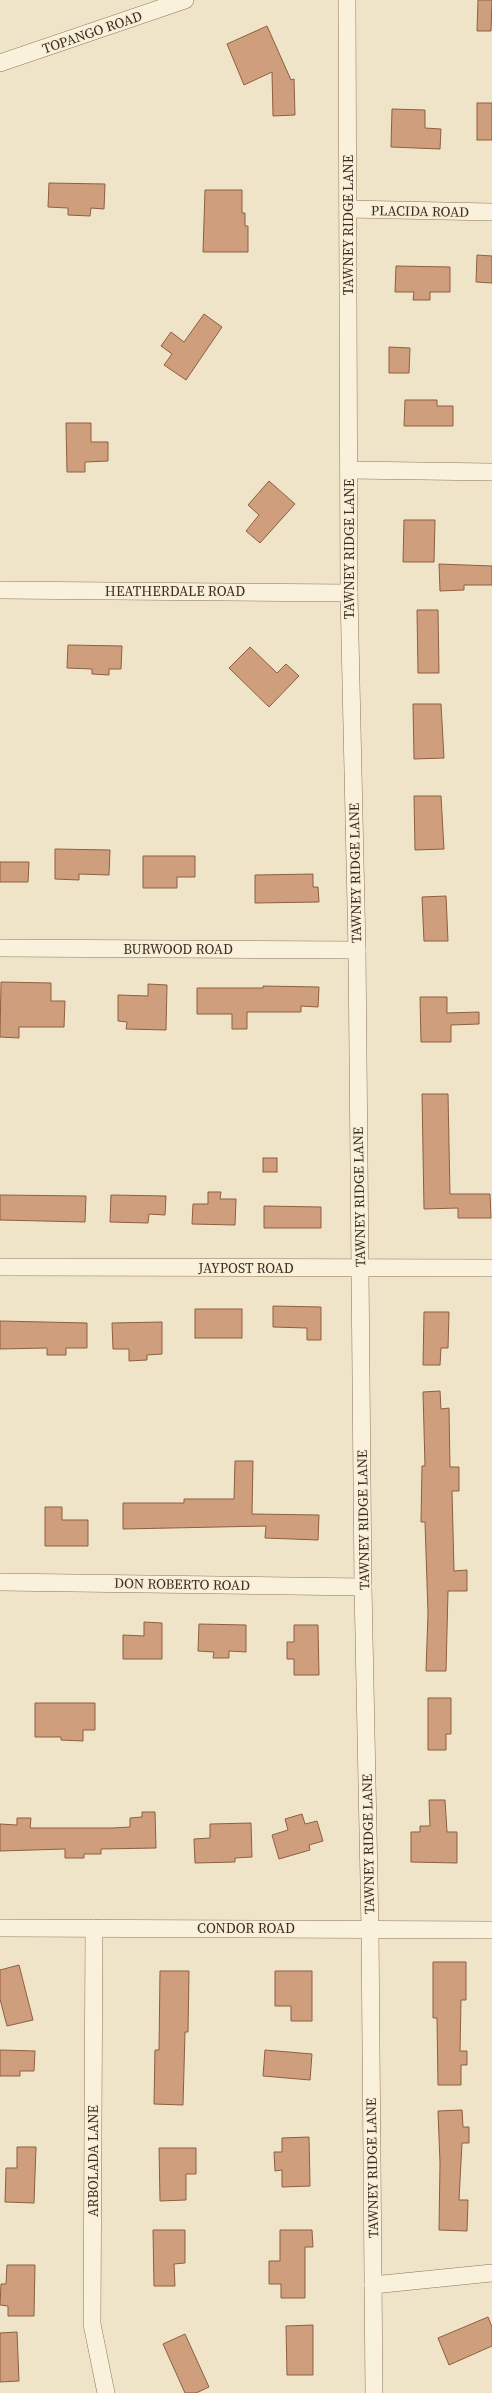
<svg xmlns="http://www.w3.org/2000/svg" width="492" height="2393" viewBox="0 0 492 2393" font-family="'Source Serif 4',serif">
<rect width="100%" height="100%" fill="#f0e4c8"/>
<!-- building -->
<g fill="#cf9f7d" stroke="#8d5f41">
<path d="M478,0H492L491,31H477Z"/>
<path d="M267,26L291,80L294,79L295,115L273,116L272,72L244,85L227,44Z"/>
<rect x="477" y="103" width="15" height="37"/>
<path d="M392,109L425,110V128L441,129L440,149L391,147Z"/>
<path d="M49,183L105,184L104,209L91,208L90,216L68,215V208L48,207Z"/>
<path d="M205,190H242V213H245V226H248V252H203Z"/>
<path d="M477,255L492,256V283L476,282Z"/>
<path d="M396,266L450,267V292H430V300H413L414,292H395Z"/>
<path d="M204,314L222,327L186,380L164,365L172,354L161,346L171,332L184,342Z"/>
<path d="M389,347L410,348L409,373H389Z"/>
<path d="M405,400H437V406H453V426H404Z"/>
<path d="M66,423H91V442H108V461L85,462V472H67Z"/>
<path d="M269,481L295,504L260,543L246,531L259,515L248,505Z"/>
<path d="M404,520H435L434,562H403Z"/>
<path d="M439,564L492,566V585H464V590L440,591Z"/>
<path d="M417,610H438L439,673H418Z"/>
<path d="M68,645L122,646L121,669H109V675L92,674V669L67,668Z"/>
<path d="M250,647L277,673L286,664L299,676L269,707L229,668Z"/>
<path d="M413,704H441L444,758L414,759Z"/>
<path d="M414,796H441L444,849L415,850Z"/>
<path d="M55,849L110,850L109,875L79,874V880L55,879Z"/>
<path d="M143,856H195V877H177V888H143Z"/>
<path d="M0,862H29L28,882H0Z"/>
<path d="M313,874V887H318L319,902L255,903V875Z"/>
<path d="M446,896L448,941H424L422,897Z"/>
<path d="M1,982L51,983V1001H65L64,1027H19V1038L0,1037Z"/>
<path d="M148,984L167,985L166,1030L126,1029L127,1022L118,1021V995L148,996Z"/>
<path d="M263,986L319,987L318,1007L301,1006V1012H247V1029H232V1014H197V988H263Z"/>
<path d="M420,997H447V1013L479,1012V1024L451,1025V1042H421Z"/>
<path d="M422,1094H448L450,1194H490L491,1218H458V1208L424,1209Z"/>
<rect x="263" y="1158" width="14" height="14"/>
<path d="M208,1192H221L220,1199H236L235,1225L192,1224L193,1204H208Z"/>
<path d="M0,1195L86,1196L85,1222L0,1220Z"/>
<path d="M111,1195L166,1196L165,1215L149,1214L148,1223L110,1222Z"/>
<path d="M264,1206L321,1207V1228H264Z"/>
<path d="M273,1306L321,1307V1340H307V1328L273,1327Z"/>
<rect x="195" y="1309" width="47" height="29"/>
<path d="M424,1312H449L448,1348H441L440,1365H423Z"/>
<path d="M0,1321L87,1323V1348H66V1355H47V1348L0,1349Z"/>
<path d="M162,1322V1354L147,1355V1360L129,1361V1349H113L112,1323Z"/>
<path d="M440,1391L441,1409L449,1408L450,1467H459V1491H452L454,1571L467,1570V1591H448L446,1671H426L428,1613L425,1522H421L422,1466H425L423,1392Z"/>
<path d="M235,1461H253L252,1514L319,1515L318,1540L265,1538L266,1526L123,1529V1503H184V1499H234Z"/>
<path d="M45,1507H62V1520H88V1546H45Z"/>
<path d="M144,1622L162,1623V1659H123V1635L144,1636Z"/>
<path d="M199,1624L246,1625V1652L229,1651V1658H213L214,1652L198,1651Z"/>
<path d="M294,1625H318L319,1675H294V1659H287V1642H294Z"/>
<path d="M428,1698H451V1734H446V1750H428Z"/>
<path d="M35,1703H95V1730H83V1741L61,1740V1737H35Z"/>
<path d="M429,1800H445L447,1832H457V1863L411,1862V1832H420V1826H430Z"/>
<path d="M142,1812H155L156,1848L101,1849V1854H84V1858H65V1849L0,1851V1824L17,1825V1818H31L30,1828H112L130,1827V1818L142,1817Z"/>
<path d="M302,1814L305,1824L317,1821L323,1841L309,1845L310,1850L279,1859L272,1835L288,1830L285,1819Z"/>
<path d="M251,1823L252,1857L235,1858V1862L195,1863L194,1839L210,1838V1824Z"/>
<path d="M433,1962H466V2000H461L460,2051H467V2065H461V2085H438L437,2018H433Z"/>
<path d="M19,1965L33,2020L7,2026L0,1999V1970Z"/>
<path d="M160,1971H189L188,2032H185L183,2105L154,2104L155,2050H159Z"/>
<path d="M275,1971H312V2021H291V2006H275Z"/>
<path d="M0,2050L35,2051L34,2071H20V2076H0Z"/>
<path d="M265,2050L312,2054L310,2080L263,2076Z"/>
<path d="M462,2110L463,2127H469V2143H462L459,2200H468L467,2231L439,2230L440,2163L438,2111Z"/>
<path d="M309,2137L310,2186L282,2187V2170L275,2171L274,2152H282V2138Z"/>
<path d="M17,2147H36L34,2203L5,2202L6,2168H17Z"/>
<path d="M159,2148H196V2174H186V2200L160,2201Z"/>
<path d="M153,2230H185V2263L174,2264L175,2286H154Z"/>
<path d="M280,2230H312L313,2247H305V2298H281V2284H269V2261H280Z"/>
<path d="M7,2265H35L34,2316H8V2306L0,2305L1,2284H6Z"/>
<path d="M488,2317L492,2327V2346L449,2365L438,2338Z"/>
<path d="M313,2325V2375H287L286,2326Z"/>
<path d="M17,2332L19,2381L0,2382V2333Z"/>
<path d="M185,2334L209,2387L196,2393H185L163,2344Z"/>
</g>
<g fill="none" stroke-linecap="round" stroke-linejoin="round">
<!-- minor casing -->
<g stroke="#8d765c" stroke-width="18">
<g id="minor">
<path d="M347,0L349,593L357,950L363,1587L370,1929L374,2393"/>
<path d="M0,63L185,0"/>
<path d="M348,209L492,212"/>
<path d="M349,470L492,472"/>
<path d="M0,590L349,593"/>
<path d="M0,948L357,950"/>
<path d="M0,1267L492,1268"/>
<path d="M0,1582L363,1587"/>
<path d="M0,1928L492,1930"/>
<path d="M94,1928L92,2324L106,2393"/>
<path d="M373,2285L492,2273"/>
</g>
</g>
<!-- minor -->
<use href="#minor" stroke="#faf1dc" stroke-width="17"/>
</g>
<g text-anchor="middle" stroke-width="3" stroke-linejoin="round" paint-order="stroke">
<!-- street labels -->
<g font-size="14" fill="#3d2e20" stroke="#f7eed8">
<text transform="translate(92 32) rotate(-19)" y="5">TOPANGO ROAD</text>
<text transform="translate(420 211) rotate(1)" y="5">PLACIDA ROAD</text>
<text transform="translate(348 225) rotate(-90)" y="5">TAWNEY RIDGE LANE</text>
<text transform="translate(349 549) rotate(-90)" y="5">TAWNEY RIDGE LANE</text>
<text x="175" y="596">HEATHERDALE ROAD</text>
<text transform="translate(355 873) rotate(-91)" y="5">TAWNEY RIDGE LANE</text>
<text x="178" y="954">BURWOOD ROAD</text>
<text transform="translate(359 1197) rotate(-91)" y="5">TAWNEY RIDGE LANE</text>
<text x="246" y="1273">JAYPOST ROAD</text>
<text transform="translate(363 1520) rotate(-91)" y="5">TAWNEY RIDGE LANE</text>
<text transform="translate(182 1584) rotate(1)" y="5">DON ROBERTO ROAD</text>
<text transform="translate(368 1844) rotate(-91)" y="5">TAWNEY RIDGE LANE</text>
<text x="246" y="1933">CONDOR ROAD</text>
<text transform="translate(93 2161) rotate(-90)" y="5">ARBOLADA LANE</text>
<text transform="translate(372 2168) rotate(-91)" y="5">TAWNEY RIDGE LANE</text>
</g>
</g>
</svg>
